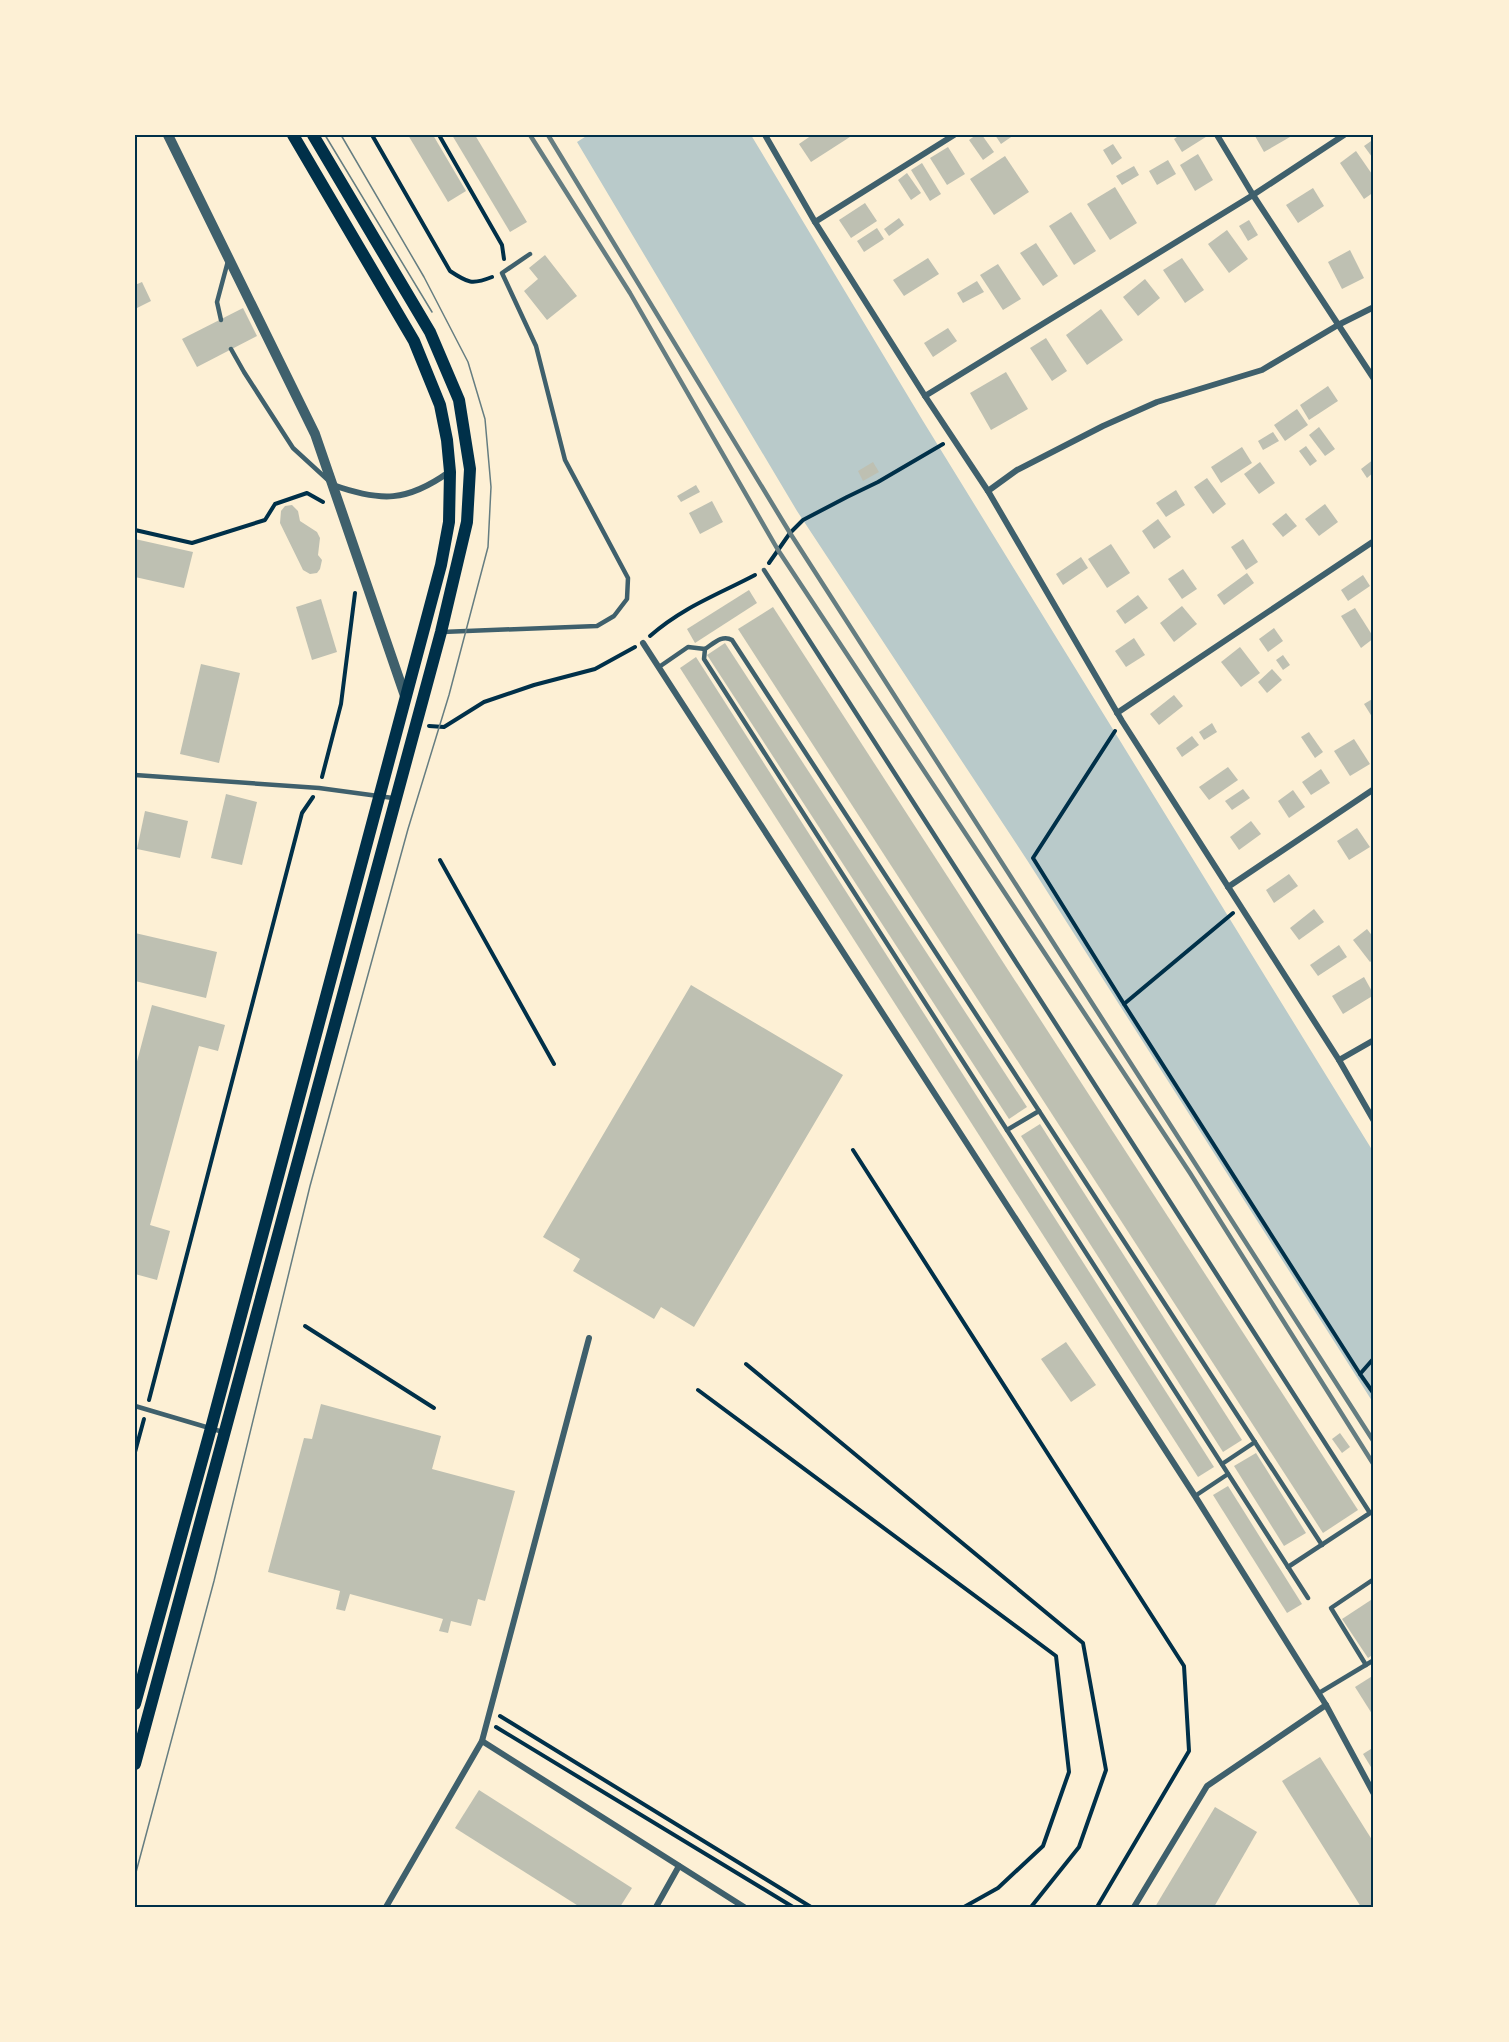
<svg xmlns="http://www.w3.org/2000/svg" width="1509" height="2042" viewBox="0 0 1509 2042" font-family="'Source Sans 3',sans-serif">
<rect width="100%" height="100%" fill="#fdf0d5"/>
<!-- green -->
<path fill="#b9caca" d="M588,135H751L923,421L1374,1153V1404L1027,860L797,511L577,142Z"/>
<!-- building -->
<g fill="#bec0b2">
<path d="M408,135H433L466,191L448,202Z"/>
<path d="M452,135H475L527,222L510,232Z"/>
<path d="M812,135H853L811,162L799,144Z"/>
<path d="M976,135H982L994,152L983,160L969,140Z"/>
<path d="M995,135H1014L1001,144Z"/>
<path d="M1180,135H1209L1182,152L1174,139Z"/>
<path d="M1257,135H1289L1290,137L1264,152L1255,136Z"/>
<path d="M1374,139V156L1372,157L1364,146Z"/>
<path d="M1113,144L1122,158L1112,165L1103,150Z"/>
<path d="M948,147L965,174L947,185L930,158Z"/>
<path d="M1356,151L1374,177V192L1364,199L1340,163Z"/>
<path d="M1198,154L1213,180L1195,191L1180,165Z"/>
<path d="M1005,156L1029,192L994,215L970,179Z"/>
<path d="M1168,160L1176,174L1157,185L1149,171Z"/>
<path d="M922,163L941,194L930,201L911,170Z"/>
<path d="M1134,166L1139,175L1122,185L1116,176Z"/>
<path d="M907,173L921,193L911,200L898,180Z"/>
<path d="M1115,187L1137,223L1110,240L1087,204Z"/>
<path d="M1313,188L1324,206L1298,223L1286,205Z"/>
<path d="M865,203L877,221L851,238L839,220Z"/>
<path d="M1071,212L1096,251L1074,265L1049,226Z"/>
<path d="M899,218L904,225L889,236L884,229Z"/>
<path d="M1249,220L1258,235L1248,241L1239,226Z"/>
<path d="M877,228L884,239L864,252L857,241Z"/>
<path d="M1227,230L1248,259L1229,273L1208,244Z"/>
<path d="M1036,243L1058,276L1043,286L1020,253Z"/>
<path d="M1350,250L1364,278L1342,289L1328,262Z"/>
<path d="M545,255L577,296L547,320L524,291L538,279L529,268Z"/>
<path d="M928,258L939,274L904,296L893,280Z"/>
<path d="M1182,258L1204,290L1185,303L1163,270Z"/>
<path d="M998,264L1021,299L1003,310L980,275Z"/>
<path d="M1145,279L1160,298L1138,316L1123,297Z"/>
<path d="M977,281L984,292L963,303L957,293Z"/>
<path d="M142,282L151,301L135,309V285Z"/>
<path d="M243,308L257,336L197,367L182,339Z"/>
<path d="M1101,309L1123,340L1087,365L1066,335Z"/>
<path d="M948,328L957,341L933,357L924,343Z"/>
<path d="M1046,338L1067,371L1052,381L1030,348Z"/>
<path d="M1006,372L1028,409L991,430L970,393Z"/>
<path d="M1328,386L1338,401L1309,420L1300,405Z"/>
<path d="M1297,409L1308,425L1285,441L1274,425Z"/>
<path d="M1319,427L1335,449L1325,456L1309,435Z"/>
<path d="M1273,432L1279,441L1263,450L1258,441Z"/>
<path d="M1306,446L1317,461L1310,466L1299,451Z"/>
<path d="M1242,447L1252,463L1221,483L1211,467Z"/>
<path d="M1374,459V472L1367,478L1361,469Z"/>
<path d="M873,462L879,472L863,481L858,471Z"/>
<path d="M1260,462L1275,483L1259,494L1244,474Z"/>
<path d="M1207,478L1226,504L1213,514L1194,487Z"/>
<path d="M696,485L700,492L681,502L677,496Z"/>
<path d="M1176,490L1185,505L1166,517L1156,503Z"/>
<path d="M712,501L723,522L700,534L689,513Z"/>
<path d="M1325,504L1338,522L1319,536L1305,519Z"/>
<path d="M292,505L298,511L300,521L317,532L320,538L318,555L322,560L320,569L317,573L310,574L303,570L280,523L281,511L285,506Z"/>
<path d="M1286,513L1297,526L1283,537L1272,524Z"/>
<path d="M1158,519L1171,537L1154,549L1142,531Z"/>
<path d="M135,539L193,552L184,588L135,577Z"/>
<path d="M1243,539L1258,562L1246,570L1231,547Z"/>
<path d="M1111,544L1130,573L1107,588L1088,559Z"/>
<path d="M1081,557L1088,568L1063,585L1056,574Z"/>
<path d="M1183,569L1197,589L1182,599L1168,579Z"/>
<path d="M1247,573L1254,583L1224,605L1217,595Z"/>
<path d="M1363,575L1370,586L1348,601L1341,590Z"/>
<path d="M749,590L757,603L695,643L687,629Z"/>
<path d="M1138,595L1148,608L1125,624L1116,611Z"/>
<path d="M321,599L337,652L312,660L296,607Z"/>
<path d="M1182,606L1197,624L1174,642L1160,623Z"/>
<path d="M773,607L1358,1510L1323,1533L738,629Z"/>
<path d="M1355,608L1374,638L1361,648L1341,616Z"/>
<path d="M1274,628L1283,641L1268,652L1259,639Z"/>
<path d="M1134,638L1145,655L1126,667L1115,651Z"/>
<path d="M725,643L1027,1107L1009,1119L707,655Z"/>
<path d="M1240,647L1260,673L1241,687L1221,662Z"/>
<path d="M1283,655L1290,665L1283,670L1276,660Z"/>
<path d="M696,657L1214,1467L1198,1477L680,668Z"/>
<path d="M201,664L240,673L219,763L180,754Z"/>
<path d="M1272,669L1282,680L1267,693L1258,682Z"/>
<path d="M1174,695L1183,706L1159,725L1150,714Z"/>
<path d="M1374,698V720L1364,704Z"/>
<path d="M1212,723L1217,732L1204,740L1199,732Z"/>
<path d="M1309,732L1323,752L1315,758L1301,737Z"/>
<path d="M1192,736L1199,745L1182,757L1176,748Z"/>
<path d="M1354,739L1370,764L1350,776L1334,751Z"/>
<path d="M1228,767L1238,780L1209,800L1199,787Z"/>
<path d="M1321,769L1330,783L1311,795L1302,782Z"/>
<path d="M1243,789L1250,798L1232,810L1225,801Z"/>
<path d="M1293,790L1305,807L1289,818L1278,801Z"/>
<path d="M226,794L257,802L242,865L211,858Z"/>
<path d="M145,811L188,821L180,858L137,849Z"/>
<path d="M1251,821L1261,834L1239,850L1230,837Z"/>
<path d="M1357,828L1370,847L1349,860L1337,841Z"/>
<path d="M1289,874L1298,886L1274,903L1266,890Z"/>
<path d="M1314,909L1324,922L1299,940L1290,928Z"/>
<path d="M1367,929L1374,938V959L1370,962L1353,940Z"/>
<path d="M135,933L217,952L206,998L135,981Z"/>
<path d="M1339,945L1347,957L1318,976L1310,965Z"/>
<path d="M1364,977L1374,995L1343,1014L1332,996Z"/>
<path d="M691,985L843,1075L694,1327L661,1307L654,1319L573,1271L580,1259L543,1237Z"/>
<path d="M152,1005L225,1025L218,1051L199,1046L150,1225L170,1231L157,1280L135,1274V1069Z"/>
<path d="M1040,1124L1242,1440L1223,1452L1021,1136Z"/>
<path d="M1066,1342L1096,1385L1071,1402L1041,1359Z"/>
<path d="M321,1404L441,1436L432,1469L515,1491L485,1601L478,1599L471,1626L451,1621L448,1633L439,1631L443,1619L350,1594L345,1611L336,1609L340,1591L268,1572L304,1438L312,1439Z"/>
<path d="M1340,1433L1350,1447L1342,1453L1332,1439Z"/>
<path d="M1256,1453L1306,1533L1284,1546L1234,1466Z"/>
<path d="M1228,1486L1302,1604L1287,1613L1213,1495Z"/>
<path d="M1374,1598V1654L1368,1658L1342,1619Z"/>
<path d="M1374,1675V1717L1355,1687Z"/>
<path d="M1374,1747V1772L1363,1754Z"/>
<path d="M1320,1757L1374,1843V1907H1361L1282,1781Z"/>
<path d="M479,1790L632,1888L620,1907H580L455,1828Z"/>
<path d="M1215,1807L1257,1832L1214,1907H1155Z"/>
</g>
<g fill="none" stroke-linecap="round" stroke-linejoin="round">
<!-- path -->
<g stroke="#003049" stroke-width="4">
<path d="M372,135L450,271C468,283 472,285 492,277"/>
<path d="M439,135L502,245L504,259"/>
<path d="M135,530L192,543L265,520L275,504L307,493L323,502"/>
<path d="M769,563L790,533L803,520L847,497L878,482L943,444"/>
<path d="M650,636C683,607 717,595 755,575"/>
<path d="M429,726L444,727L484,702L534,685L595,669L635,647"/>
<path d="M1115,731L1033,858L1124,1004"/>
<path d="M322,777L341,704L355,593"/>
<path d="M440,860L554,1064"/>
<path d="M1233,913L1124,1004L1360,1374"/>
<path d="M853,1150L1184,1666L1189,1751L1097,1907"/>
<path d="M305,1326L434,1408"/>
<path d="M1374,1358L1360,1374L1374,1394"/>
<path d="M746,1364L1083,1643L1106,1770L1079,1847L1031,1907"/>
<path d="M698,1390L1056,1656L1069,1772L1043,1846L998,1888L964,1907"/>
<path d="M149,1400L302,813L313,797"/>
<path d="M135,1452L144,1419"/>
<path d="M500,1716L811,1907"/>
<path d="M496,1727L793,1907"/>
</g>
<!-- service -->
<g stroke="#3f606c" stroke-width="4.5">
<path d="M221,320L217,302L228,261"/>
<path d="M231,349L244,372L293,448L329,481"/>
<path d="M764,570L1370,1513L1288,1567"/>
<path d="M442,632L597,626L614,616L627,599L628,578L565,460L536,346L502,273L530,254"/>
<path d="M659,667L688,647L705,649"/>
<path d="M135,775L319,788L393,798"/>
<path d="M1007,1130L1039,1111"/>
<path d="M135,1406L223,1432"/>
<path d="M1222,1464L1255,1442"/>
<path d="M1195,1496L1228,1474"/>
<path d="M1308,1598L704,659L705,649C713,644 722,634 732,640L1322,1545"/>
<path d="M1366,1665L1331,1608L1374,1579"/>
<path d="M1319,1693L1374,1660"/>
</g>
<!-- minor -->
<g stroke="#3f606c" stroke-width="6">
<path d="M765,135L815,222L925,396L988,491L1122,721L1339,1060L1374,1121"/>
<path d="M1217,135L1253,195L1374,379"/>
<path d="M815,222L954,135"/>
<path d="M925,396L1253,195L1344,135"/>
<path d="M333,485C381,502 407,502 449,472"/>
<path d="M988,491L1017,470L1103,426L1157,402L1262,370L1338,325L1374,307"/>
<path d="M643,643L1195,1496L1326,1705L1374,1794"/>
<path d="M1117,713L1374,541"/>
<path d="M1228,887L1374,789"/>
<path d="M1339,1060L1374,1040"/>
<path d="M482,1741L744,1907"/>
<path d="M386,1907L482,1741L589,1338"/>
<path d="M656,1907L679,1866"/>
<path d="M1134,1907L1207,1786L1326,1705"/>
</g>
<!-- tertiary -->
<path stroke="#3f606c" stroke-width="10" d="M168,135L315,434L405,696"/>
<!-- secondary -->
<g stroke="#003049" stroke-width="12">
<path d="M135,1704L211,1428L441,565L449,522L450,472L447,440L440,405L414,341L293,135"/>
<path d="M135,1764L441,632L467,522L470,469L459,400L430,332L313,135"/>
</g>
<!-- tram -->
<g stroke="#657d81" stroke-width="1.5">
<path d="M325,135L432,312"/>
<path d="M135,1876L214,1581L310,1186L408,829L449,695L488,547L491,487L485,419L468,362L424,277L341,135"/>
</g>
<!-- rail -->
<g stroke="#657d81" stroke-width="4.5">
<path d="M530,135L630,293L778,550L1190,1173L1374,1465"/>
<path d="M548,135L790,533L1374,1442"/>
</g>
</g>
<!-- border -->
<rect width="1509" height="2042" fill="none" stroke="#fdf0d5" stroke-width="273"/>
<rect x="136" y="136" width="1236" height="1770" fill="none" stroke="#003049" stroke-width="2"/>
</svg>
